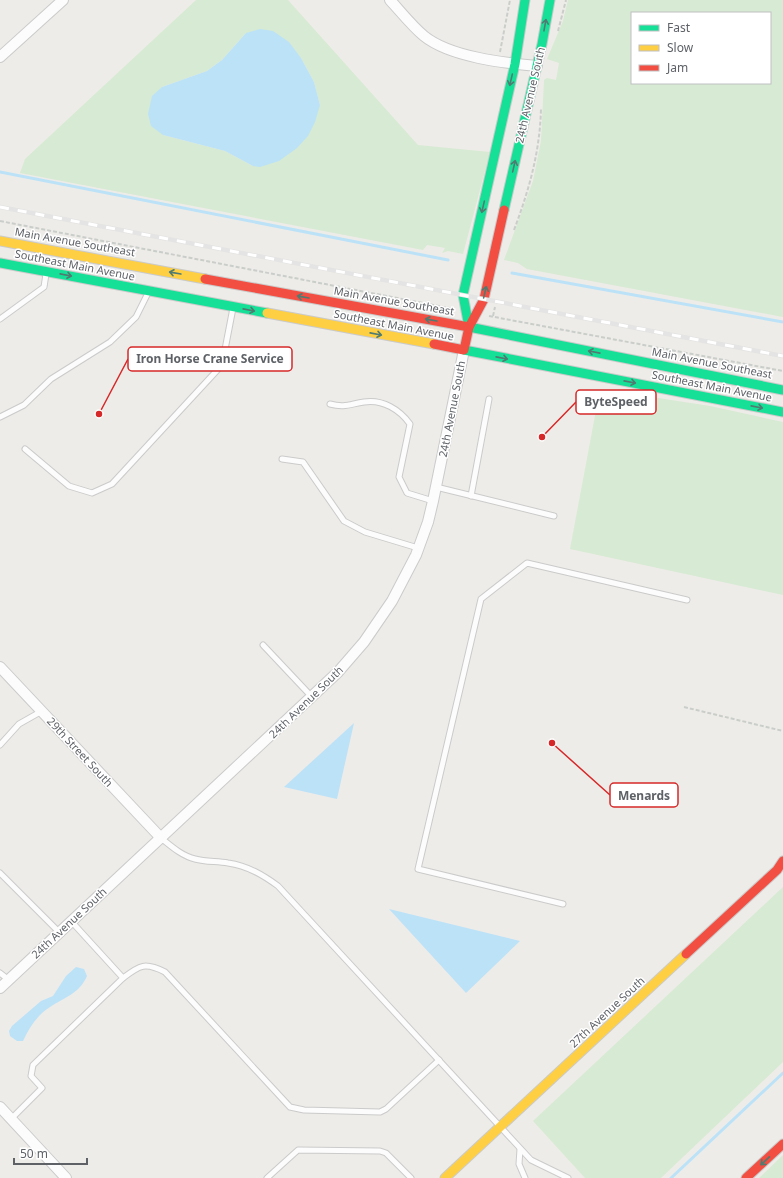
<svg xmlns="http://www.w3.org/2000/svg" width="783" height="1178" viewBox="0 0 783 1178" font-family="'Noto Sans',sans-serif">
<rect width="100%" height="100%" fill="#eeece8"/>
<!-- green -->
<g fill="#d7ead3" fill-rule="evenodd">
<path d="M196,0H288L418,145L490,152L463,254L448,251L442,253L445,248L427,245L423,250L20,173L25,159ZM246,33L301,58L314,82L320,105L253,166L225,151L163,135L162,87L207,71L222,60Z"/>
<path d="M568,0H783V317L527,269L518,263L504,260L533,181L541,141L544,80L547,78L556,80L559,63L547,59L563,21ZM632,13H770V83H632Z"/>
<path d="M600,389L710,406L783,422V595L570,549Z"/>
<path d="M783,887V1062L661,1178H585L533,1121Z"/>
<path d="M783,1155V1178H759Z"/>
</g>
<!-- water -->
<g fill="#bce2f8">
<path d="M260,29L273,31L289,42L301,58L314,82L320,105L315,122L308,136L297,148L279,161L260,167L253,166L225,151L163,135L151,126L148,114L152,96L162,87L207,71L222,60L246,33Z"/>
<path d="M354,723L337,799L284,787Z"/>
<path d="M389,909L520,941L466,993Z"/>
<path d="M76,967L84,969L87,976C79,994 65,997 50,1007C37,1015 29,1028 23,1041H17L10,1036L9,1031L12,1026L41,1001L53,996L66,976Z"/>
</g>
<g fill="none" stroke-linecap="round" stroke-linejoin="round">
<!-- stream -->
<g stroke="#bce2f8" stroke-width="3">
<path d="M0,172L448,260"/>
<path d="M512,273L783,322"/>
<path d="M671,1178L783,1073"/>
</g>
<!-- lane casing -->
<g stroke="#cacbca" stroke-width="7">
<g id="lane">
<path d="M0,319L44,287L46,274"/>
<path d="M330,404C345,408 350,404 364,402C383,399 400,410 410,424L399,477L407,493L433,501"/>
<path d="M0,417L24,405L51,379L110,342L136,317L148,293"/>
<path d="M25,449L69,486L92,493L112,484L222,365L233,308"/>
<path d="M282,459L303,462L344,521L365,532L418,548"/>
<path d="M436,487L554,516"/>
<path d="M471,496L489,399"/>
<path d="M263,645L312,697"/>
<path d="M0,745L19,724L42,711"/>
<path d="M161,838C171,846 182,856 195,859C206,862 217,861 228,863C248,866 263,875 278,886L531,1160L568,1178"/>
<path d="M0,873L59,932"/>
<path d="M563,904L418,869L481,599L527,563L687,600"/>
<path d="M0,973L9,980"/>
<path d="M123,978C140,965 145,962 165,972L290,1107L304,1110L380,1112L386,1109L439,1060"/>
<path d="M11,1119L42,1088L31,1076L33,1065L123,978L71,921"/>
<path d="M520,1149L519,1164L525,1178"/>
<path d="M267,1178L298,1150L380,1151L386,1153L411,1178"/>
</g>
</g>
<!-- street casing -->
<g stroke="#cacbca" stroke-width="12">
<g id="street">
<path d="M390,0C401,12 412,26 424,36C450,57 504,63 537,66"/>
<path d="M0,57L63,0"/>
<path d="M0,667L161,838"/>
<path d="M0,988L338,672L364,642L392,601L416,555L428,522L433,501L464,350"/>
<path d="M0,1107L66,1178"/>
</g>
</g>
<!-- fast casing -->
<g stroke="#cacaca" stroke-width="11">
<g id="fast">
<path d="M504,210L542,44L550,0"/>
<path d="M0,263L267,313"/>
<path d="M469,327L783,390"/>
<path d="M469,327L463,295L515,64L525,0"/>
<path d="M464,350L783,412"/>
</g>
</g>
<!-- slow casing -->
<g stroke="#cacaca" stroke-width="11">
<g id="slow">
<path d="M0,241L205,279"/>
<path d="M267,313L434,344"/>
<path d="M445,1178L686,954"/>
</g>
</g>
<!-- jam casing -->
<g stroke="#cacaca" stroke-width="11">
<g id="jam">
<path d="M205,279L469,327"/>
<path d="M434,344L464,350L469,327L484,299L504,210"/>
<path d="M686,954L777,870L783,861"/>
<path d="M746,1178L783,1144"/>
</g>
</g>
<!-- path -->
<g stroke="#cacecb" stroke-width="2" stroke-dasharray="4 2" stroke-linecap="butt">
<path d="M558,31L566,0"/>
<path d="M500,52L510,0"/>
<path d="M0,221L454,309"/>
<path d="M514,230C529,190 540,152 541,108"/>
<path d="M489,316L783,371"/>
<path d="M493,316L495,307"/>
<path d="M684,707L783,731"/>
</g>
<!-- lane -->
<use href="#lane" stroke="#fcfcfc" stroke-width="5"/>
<!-- street -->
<use href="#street" stroke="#fcfcfc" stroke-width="10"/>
<!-- fast -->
<use href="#fast" stroke="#16e098" stroke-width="9"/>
<!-- slow -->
<use href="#slow" stroke="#ffcf43" stroke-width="9"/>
<!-- jam -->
<use href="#jam" stroke="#f24e42" stroke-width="9"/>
<!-- rail casing -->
<g stroke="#e3e4e3" stroke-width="4.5">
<path id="rail" d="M0,207L783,356"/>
</g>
<!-- rail -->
<use href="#rail" stroke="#fff" stroke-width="3" stroke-dasharray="9" stroke-linecap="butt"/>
</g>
<!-- one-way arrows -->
<defs><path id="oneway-shaft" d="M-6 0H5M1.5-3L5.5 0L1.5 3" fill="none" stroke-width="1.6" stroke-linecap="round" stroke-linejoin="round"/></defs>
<g stroke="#507b71">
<use href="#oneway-shaft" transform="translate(545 25) rotate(-80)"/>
<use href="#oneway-shaft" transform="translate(511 80) rotate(103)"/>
<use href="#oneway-shaft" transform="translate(514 166) rotate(-77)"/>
<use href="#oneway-shaft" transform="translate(483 207) rotate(103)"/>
<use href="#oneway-shaft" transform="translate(175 273) rotate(-170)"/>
<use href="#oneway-shaft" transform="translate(66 275) rotate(11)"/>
<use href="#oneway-shaft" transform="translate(485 292) rotate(-77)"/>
<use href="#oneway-shaft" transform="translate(303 297) rotate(-170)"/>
<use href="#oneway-shaft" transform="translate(249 310) rotate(11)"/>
<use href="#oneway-shaft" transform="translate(431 320) rotate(-170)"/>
<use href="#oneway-shaft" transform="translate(376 334) rotate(11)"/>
<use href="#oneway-shaft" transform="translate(594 352) rotate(-169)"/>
<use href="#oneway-shaft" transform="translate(502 358) rotate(11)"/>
<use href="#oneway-shaft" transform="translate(630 382) rotate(11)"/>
<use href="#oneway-shaft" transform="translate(757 407) rotate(11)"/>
<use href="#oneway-shaft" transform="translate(765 1161) rotate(137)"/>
</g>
<g text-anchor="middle" stroke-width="3" stroke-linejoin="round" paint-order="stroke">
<!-- street labels -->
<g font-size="11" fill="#5e6267" stroke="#fff">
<text transform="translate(530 95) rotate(-77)" y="4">24th Avenue South</text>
<text transform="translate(75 242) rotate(10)" y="4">Main Avenue Southeast</text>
<text transform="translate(75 265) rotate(11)" y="4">Southeast Main Avenue</text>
<text transform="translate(394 301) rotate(10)" y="4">Main Avenue Southeast</text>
<text transform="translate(394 325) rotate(11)" y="4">Southeast Main Avenue</text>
<text transform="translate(712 363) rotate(11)" y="4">Main Avenue Southeast</text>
<text transform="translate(712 386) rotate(11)" y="4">Southeast Main Avenue</text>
<text transform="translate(452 409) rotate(-79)" y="4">24th Avenue South</text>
<text transform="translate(306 702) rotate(-44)" y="4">24th Avenue South</text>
<text transform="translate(80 752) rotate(47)" y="4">29th Street South</text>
<text transform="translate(69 923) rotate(-43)" y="4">24th Avenue South</text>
<text transform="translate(607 1012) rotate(-43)" y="4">27th Avenue South</text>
</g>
</g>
<!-- callouts -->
<path fill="none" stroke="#d62828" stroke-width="1.5" d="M99 414L128 359M542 437L576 402M552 743L610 795"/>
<g fill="#d62828" stroke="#fff" stroke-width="1.5">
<circle cx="99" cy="414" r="4"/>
<circle cx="542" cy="437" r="4"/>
<circle cx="552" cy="743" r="4"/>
</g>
<g fill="#fff" stroke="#d62828" stroke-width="1.5">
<rect x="128" y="347" width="164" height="24" rx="4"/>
<rect x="576" y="390" width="80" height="24" rx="4"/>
<rect x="610" y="783" width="68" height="24" rx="4"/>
</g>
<g font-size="12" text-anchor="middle" font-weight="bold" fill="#5e6267">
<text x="210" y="363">Iron Horse Crane Service</text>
<text x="616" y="406">ByteSpeed</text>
<text x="644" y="800">Menards</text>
</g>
<!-- legend -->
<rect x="631" y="12" width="140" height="72" fill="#ffffff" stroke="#bfc0c2"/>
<rect x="639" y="25" width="20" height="6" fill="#16e098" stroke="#bfc0c2"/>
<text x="667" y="32" font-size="12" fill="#5e6267">Fast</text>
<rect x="639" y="45" width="20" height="6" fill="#ffcf43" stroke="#bfc0c2"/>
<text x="667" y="52" font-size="12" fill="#5e6267">Slow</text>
<rect x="639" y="65" width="20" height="6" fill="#f24e42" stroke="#bfc0c2"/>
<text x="667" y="72" font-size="12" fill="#5e6267">Jam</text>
<!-- scale -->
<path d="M14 1158v6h73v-6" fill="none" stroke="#5e6267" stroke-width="2"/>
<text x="20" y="1158" font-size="12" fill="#5e6267" stroke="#ffffff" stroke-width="3" paint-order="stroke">50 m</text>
</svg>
